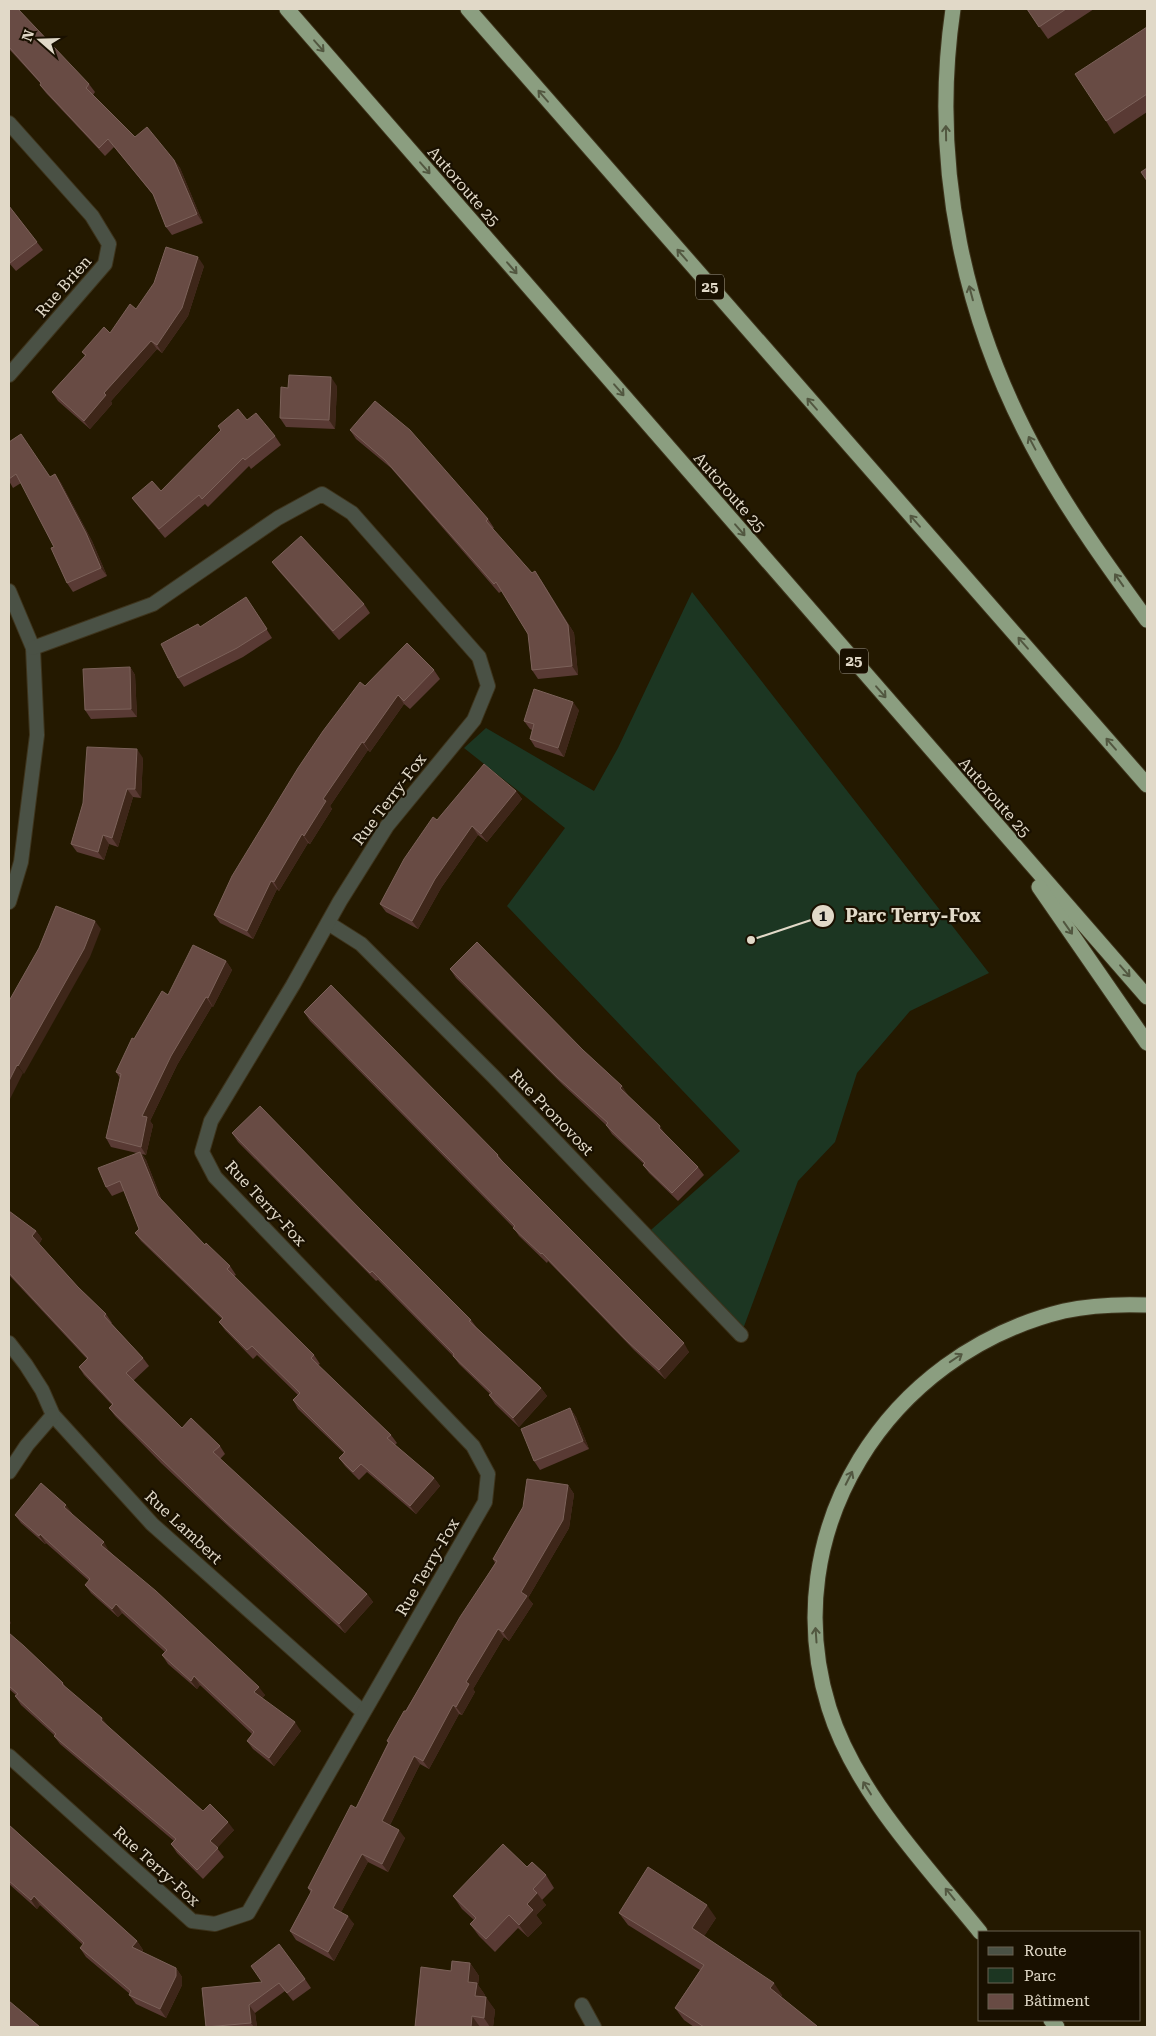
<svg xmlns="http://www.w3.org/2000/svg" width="1156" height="2036" viewBox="0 0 1156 2036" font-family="'Roboto Serif',serif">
<rect width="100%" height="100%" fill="#241900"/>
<!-- green -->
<path fill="#1c3622" d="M692,592L989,973L910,1011L857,1073L835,1142L798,1181L743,1329L643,1237L740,1151L507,906L565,828L464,748L486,728L594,791L618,748Z"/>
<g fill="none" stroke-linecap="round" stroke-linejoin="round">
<!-- minor casing -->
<g stroke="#3e341c" stroke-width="16">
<g id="minor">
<path d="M9,123L92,216L109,244L105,264L9,375"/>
<path d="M9,591L33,648L37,735L21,862L9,902"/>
<path d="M328,923L361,944L494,1077L741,1335"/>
<path d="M9,1343L26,1365L42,1390L53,1415L152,1524L363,1712"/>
<path d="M9,1472L27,1445L53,1415"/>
<path d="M9,1756L192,1921L215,1924L248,1913L485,1502L488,1474L473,1446L215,1177L202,1152L211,1121L293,985L340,901L387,826L474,720L488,686L479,657L352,513L322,494L278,518L153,604L33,648"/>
<path d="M582,2005L594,2027"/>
</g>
</g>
<!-- motorway casing -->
<g stroke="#3e341c" stroke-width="17">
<g id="motorway">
<path d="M287,9L1147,997"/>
<path d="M468,9L1147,785"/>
<path d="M953,9C930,166 964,325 1042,463C1073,518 1110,569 1147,620"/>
<path d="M1039,887L1147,1043"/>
<path d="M980,1932C926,1865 855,1792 829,1708C774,1531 888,1354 1064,1311C1091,1305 1120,1304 1147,1305"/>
<path d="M1051,2020L1057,2027"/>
</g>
</g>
<!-- minor -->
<use href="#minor" stroke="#4a5145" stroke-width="14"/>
<!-- motorway -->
<use href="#motorway" stroke="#8b9e80" stroke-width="15"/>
</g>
<!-- wall -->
<g fill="#593a34">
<path d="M9,9L89,84L95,92L93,95L135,137L174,160L180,168L203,223L172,235L166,227L154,196L114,147L105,156L46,93L40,85L41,84L9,49Z"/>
<path d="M1027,9H1094L1048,39Z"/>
<path d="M1147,27V112L1114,134L1106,121Z"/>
<path d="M9,206L43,250L16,271L9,263Z"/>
<path d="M204,266L188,316L162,353L157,349L111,401L112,404L90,429L58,401L52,392L85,356L82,352L110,333L136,309Z"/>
<path d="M337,386L335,429L286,427L280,418L288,388Z"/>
<path d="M247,420L275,436L281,445L251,469L249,466L208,507L205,504L165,538L138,506L132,498L161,491Z"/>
<path d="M350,430L488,519L494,528L492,529L532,573L541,580L574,633L578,675L538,679L532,670L528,634L502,591L499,593L391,468L356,439Z"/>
<path d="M9,442L50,477L55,474L61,483L92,541L107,576L73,592L67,583L54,547L21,483L13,488L9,481Z"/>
<path d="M272,562L364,604L370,613L339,640L278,570Z"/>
<path d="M252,606L272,638L243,657L184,687L178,678Z"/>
<path d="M130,667L135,675L137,717L91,719L85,710Z"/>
<path d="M434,670L440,679L410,709L404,704L370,752L368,750L330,806L332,809L310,844L308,843L279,891L277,889L253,939L220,923L214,915L365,686Z"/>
<path d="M579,710L564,757L535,747L530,739L532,730L530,729L524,721Z"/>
<path d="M143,758L141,798L133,797L118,847L109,844L104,860L77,852L71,844Z"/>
<path d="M516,791L522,799L487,842L478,835L441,888L418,929L386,912L380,904L437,820Z"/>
<path d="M226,961L232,970L213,1007L212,1006L177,1065L150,1121L153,1125L146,1155L142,1154L146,1160L162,1201L205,1245L230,1266L236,1275L234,1276L314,1355L320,1364L318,1365L391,1435L397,1443L395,1445L434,1478L440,1486L416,1514L367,1472L359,1480L345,1466L339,1458L344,1453L298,1409L293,1400L298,1395L257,1355L253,1359L225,1330L219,1322L222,1319L141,1241L135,1233L139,1229L124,1191L112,1196L106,1187L137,1153L111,1147L106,1138L120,1078L116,1072L134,1039L168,995Z"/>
<path d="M450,969L583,1050L622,1086L627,1095L698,1167L704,1175L678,1201L649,1173L643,1165L644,1164L612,1134L606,1125L563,1085L456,978Z"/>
<path d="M304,1012L498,1155L504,1163L689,1352L665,1379L634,1350L548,1261L547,1263L519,1236L513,1227L310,1021Z"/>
<path d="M232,1133L360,1209L471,1320L477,1328L541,1388L547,1396L519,1427L495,1404L489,1395L490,1394L459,1364L453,1356L378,1280L376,1281L238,1142Z"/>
<path d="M9,1211L36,1231L42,1239L39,1244L78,1287L106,1314L112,1323H111L143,1358L149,1366L133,1381L182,1428L220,1446L225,1454L220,1459L367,1594L373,1602L345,1633L230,1528L161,1463L115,1416L109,1408L112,1405L84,1375L79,1367L87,1359L9,1275Z"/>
<path d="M570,1408L576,1417L589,1449L540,1470L534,1461Z"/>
<path d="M568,1485L574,1494L569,1528L528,1598L533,1604L509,1641L504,1637L473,1689L475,1692L462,1715L459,1714L429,1769L420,1764L390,1825L405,1838L388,1872L368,1862L341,1912L354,1924L334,1961L296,1940L290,1931L311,1893L308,1888L356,1808L388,1743L387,1741L495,1563L493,1559Z"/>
<path d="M72,1513L71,1514L109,1551L265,1695L262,1698L301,1731L274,1766L253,1749L247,1741L252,1734L200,1685L197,1689L168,1664L162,1655L165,1652L122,1613L118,1617L91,1593L85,1585L89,1581L46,1543L45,1544L21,1523L15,1515Z"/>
<path d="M9,1633L63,1683L66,1688L108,1727L203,1811L234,1830L217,1848L224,1857L203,1879L177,1853L171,1844L174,1841L60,1744L54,1736V1735L21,1705L15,1696L16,1695L9,1689Z"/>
<path d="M9,1825L137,1941L143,1950L142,1952L176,1968L182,1977V1985L166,2018L136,2004L129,1995L130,1994L86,1957L80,1948L83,1945L40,1905L37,1909L9,1884Z"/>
<path d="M527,1867L546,1875L554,1888L542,1900L546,1905L536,1915L542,1923L528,1937L518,1928L495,1952L479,1936L470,1924L474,1920L462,1909L453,1896Z"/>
<path d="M619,1913L716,1918L704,1936L782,1995L781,1997L818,2027H694L684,2020L675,2008L700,1970L628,1925Z"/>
<path d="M470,1963L479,1976L478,1985L485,1995V1997L495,2010L493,2027H415Z"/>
<path d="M305,1979L311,1988L293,2001L285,1991L255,2013L257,2027H206L202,1988Z"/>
</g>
<!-- shaded-wall -->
<g fill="#3e2619">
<path d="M174,160L180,168L203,223L197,214Z"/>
<path d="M198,257L204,266L188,316L162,353L157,345Z"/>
<path d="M151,341L157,349L111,401L112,404L90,429L84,421L104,393Z"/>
<path d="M331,377L337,386L335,429L329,420Z"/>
<path d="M55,474L61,483L92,541L107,576L101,568Z"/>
<path d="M535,571L574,633L578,675L572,666Z"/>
<path d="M130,667L135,675L137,717L131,709Z"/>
<path d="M398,695L404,704L370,752L364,743Z"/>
<path d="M573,702L579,710L564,757L558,748Z"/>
<path d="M362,742L368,750L330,806L332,809L310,844L304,836L323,799Z"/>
<path d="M137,749L143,758L141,798L135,789Z"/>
<path d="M127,789L133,797L118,847L112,838Z"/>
<path d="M516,791L522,799L487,842L481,834Z"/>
<path d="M472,826L478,835L441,888L418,929L412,921L435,879Z"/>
<path d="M302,834L308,843L279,891L274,882Z"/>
<path d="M103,835L109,844L104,860L98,852Z"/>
<path d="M271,881L277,889L253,939L247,931Z"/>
<path d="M95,921L101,929L90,957L24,1074L18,1066Z"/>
<path d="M226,961L232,970L213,1007L208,998Z"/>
<path d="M206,997L212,1006L177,1065L150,1121L153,1125L146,1155L141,1147L142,1116L171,1056Z"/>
<path d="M17,1065L23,1073L9,1101V1081Z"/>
<path d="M622,1086L628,1095L626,1097L620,1088Z"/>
<path d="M660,1126L666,1135L665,1136L659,1128Z"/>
<path d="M140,1152L146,1160L163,1205L158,1196Z"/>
<path d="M36,1231L42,1239L38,1245L32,1236Z"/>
<path d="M684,1343L689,1352L665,1379L659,1370Z"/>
<path d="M541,1388L547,1396L519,1427L513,1418Z"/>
<path d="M570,1408L576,1417L589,1449L583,1441Z"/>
<path d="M434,1478L440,1486L416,1514L410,1506Z"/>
<path d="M568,1485L574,1494L569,1528L528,1598L533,1604L509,1641L503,1632Z"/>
<path d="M66,1505L72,1513L70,1515L64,1507Z"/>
<path d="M40,1534L46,1543L45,1544L39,1536Z"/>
<path d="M104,1542L109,1551L107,1553L101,1545Z"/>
<path d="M367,1594L373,1602L345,1633L339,1624Z"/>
<path d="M116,1604L122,1613L118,1617L112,1609Z"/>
<path d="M9,1619L11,1623L9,1626Z"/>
<path d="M498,1629L504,1637L473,1689L475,1692L462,1715L456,1707L466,1682Z"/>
<path d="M194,1676L200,1685L197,1689L191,1681Z"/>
<path d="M259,1687L265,1695L260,1700L254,1692Z"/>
<path d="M453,1705L459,1714L429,1769L423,1761Z"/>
<path d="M102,1718L108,1726L101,1720Z"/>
<path d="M295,1722L301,1731L274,1766L269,1758Z"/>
<path d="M414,1756L420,1764L388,1829L382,1821Z"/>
<path d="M228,1822L234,1830L216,1849L210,1841Z"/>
<path d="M399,1830L405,1838L388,1872L382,1864Z"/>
<path d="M362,1854L368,1862L339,1916L333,1908Z"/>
<path d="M537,1893L546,1905L536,1915L542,1923L528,1937L519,1925L527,1904Z"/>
<path d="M34,1896L40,1905L37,1909L31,1900Z"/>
<path d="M707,1905L716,1918L701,1941L692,1928Z"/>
<path d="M348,1916L354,1924L334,1961L328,1952Z"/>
<path d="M137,1941L143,1950L138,1956L132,1947Z"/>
<path d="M470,1963L479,1976L478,1985L485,1995L484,2008L475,1996L468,1982Z"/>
<path d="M176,1968L182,1977V1985L166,2018L160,2009Z"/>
<path d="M774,1983L782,1995L779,2000L770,1988Z"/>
<path d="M486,1997L495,2010L493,2027H490L484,2018Z"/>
<path d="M249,2005L255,2013L257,2027H254L251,2023Z"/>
<path d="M472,2016L480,2027H471Z"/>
</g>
<!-- building -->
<g fill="#684b44" stroke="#7b6159">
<path d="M9,9H18L89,84L86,88L135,137L147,127L174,160L197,214L166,227L153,194L108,139L99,148L40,85L41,83L9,47Z"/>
<path d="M1027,9H1066L1039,27Z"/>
<path d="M1147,27V94L1106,121L1075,74Z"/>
<path d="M1147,168V181L1141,172Z"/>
<path d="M9,206L37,242L10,263L9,262Z"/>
<path d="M166,247L198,257L182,308L157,345L151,341L104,393L106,395L84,421L52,392L86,355L82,352L104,327L110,333L130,304L136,309L154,283Z"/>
<path d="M289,375L331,377L329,420L280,418L281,387L288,388Z"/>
<path d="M375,401L410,430L488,519L486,521L532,573L535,571L568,625L572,666L532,670L528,634L496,582L494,584L385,460L350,430Z"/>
<path d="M238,409L247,420L256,413L275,436L245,460L243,458L202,499L199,495L159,529L132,498L152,481L161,491L221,430L218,426Z"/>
<path d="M21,434L50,477L55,474L86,533L101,568L67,583L51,548L54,547L16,474L9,479V442Z"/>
<path d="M301,536L364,604L333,631L272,562Z"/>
<path d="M246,597L267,629L237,648L178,678L161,644L198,624L200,627Z"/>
<path d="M407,643L434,670L404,701L398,695L364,743L362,742L323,799L326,801L304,836L302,834L274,882L271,881L247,931L214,915L232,876L298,768L323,731L360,682L365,686Z"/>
<path d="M130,667L131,709L85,710L83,669Z"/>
<path d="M534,689L573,702L558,748L530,739L534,724L524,721Z"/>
<path d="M87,747L137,749L135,789H127L112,838L103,835L98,852L71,844L83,803Z"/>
<path d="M484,764L516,791L481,834L472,826L435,879L412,921L380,904L404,859L433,817L437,820Z"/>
<path d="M56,906L95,921L84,949L18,1066L17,1065L9,1081V1001L39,948Z"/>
<path d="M477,942L583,1050L622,1086L620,1088L660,1126L659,1128L698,1167L672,1193L643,1165L645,1163L606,1125L608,1123L557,1077L450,969Z"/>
<path d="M193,945L226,961L208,998L206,997L171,1056L142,1116L147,1117L141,1147L106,1138L121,1074L116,1072L132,1038L134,1039L162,991L168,995Z"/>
<path d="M331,985L498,1155L497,1156L684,1343L659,1370L628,1342L542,1253L541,1254L513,1228L515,1226L304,1012Z"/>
<path d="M260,1106L360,1209L471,1320L469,1321L541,1388L513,1418L489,1395L492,1393L453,1356L454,1354L372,1271L370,1273L232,1133Z"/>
<path d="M140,1152L158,1196L205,1245L206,1243L230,1266L227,1269L314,1355L311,1358L391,1435L387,1438L434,1478L410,1506L361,1464L353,1472L339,1458L345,1452L293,1400L300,1393L252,1346L247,1350L219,1322L223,1318L135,1233L139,1229L120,1181L106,1187L98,1168Z"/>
<path d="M9,1211L36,1231L32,1236L78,1287L106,1314L104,1316L143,1358L126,1373L182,1428L191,1418L220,1446L213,1452L367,1594L339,1624L224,1520L156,1454L109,1408L113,1404L79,1367L88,1358L9,1273Z"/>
<path d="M570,1408L583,1441L534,1461L521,1429Z"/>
<path d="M527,1479L568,1485L563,1520L521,1592L527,1596L503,1632L498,1629L466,1682L469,1684L456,1707L453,1705L423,1761L414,1756L382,1821L399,1830L382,1864L362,1854L333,1908L348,1916L328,1952L290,1931L312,1890L308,1888L351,1805L356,1808L389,1742L387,1741L404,1711H406L460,1617L497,1561L493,1559L523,1507Z"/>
<path d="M41,1483L66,1505L64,1507L104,1542L101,1545L156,1591L259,1687L254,1692L295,1722L269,1758L247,1741L254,1732L194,1676L191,1681L162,1655L167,1650L116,1604L112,1609L85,1585L90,1579L40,1534L39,1536L15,1515Z"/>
<path d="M9,1633L24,1646L63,1683L62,1684L102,1718L101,1720L203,1811L210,1804L228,1822L210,1841L218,1848L197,1870L171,1844L176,1839L54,1736L56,1734L15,1696L18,1694L9,1686Z"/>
<path d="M9,1825L137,1941L132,1947L176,1968V1976L160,2009L129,1995L131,1991L80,1948L84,1943L34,1896L31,1900L9,1881Z"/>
<path d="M503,1844L527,1867L532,1862L546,1875L533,1889L537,1893L527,1904L533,1910L519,1925L509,1915L486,1939L470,1924L476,1918L453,1896Z"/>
<path d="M648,1867L707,1905L692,1928L774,1983L770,1988L817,2026V2027H704L675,2008L704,1965L619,1913Z"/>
<path d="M279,1944L305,1979L287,1993L279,1983L249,2005L251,2023L206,2027L202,1988L262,1982L251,1966Z"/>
<path d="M452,1961L470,1963L468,1982L477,1983L475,1996L486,1997L484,2018L472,2016L471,2027H415L421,1967L451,1971Z"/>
<path d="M9,2001L40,2027H9Z"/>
</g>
<!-- one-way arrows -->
<defs><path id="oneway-shaft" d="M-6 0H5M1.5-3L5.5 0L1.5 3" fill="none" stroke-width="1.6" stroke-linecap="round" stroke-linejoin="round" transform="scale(1.25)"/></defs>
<g stroke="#525740">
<use href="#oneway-shaft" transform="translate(319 46) rotate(49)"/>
<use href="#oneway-shaft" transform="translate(543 96) rotate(-131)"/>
<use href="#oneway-shaft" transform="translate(946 133) rotate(-91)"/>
<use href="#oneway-shaft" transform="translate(425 168) rotate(49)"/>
<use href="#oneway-shaft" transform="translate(682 255) rotate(-131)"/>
<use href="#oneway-shaft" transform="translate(512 268) rotate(49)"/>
<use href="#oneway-shaft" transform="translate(971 293) rotate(-105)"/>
<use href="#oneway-shaft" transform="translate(619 390) rotate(49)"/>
<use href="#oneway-shaft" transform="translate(812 404) rotate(-131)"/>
<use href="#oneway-shaft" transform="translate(1032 443) rotate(-118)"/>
<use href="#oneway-shaft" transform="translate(915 521) rotate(-131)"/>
<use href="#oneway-shaft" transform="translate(740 530) rotate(49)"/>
<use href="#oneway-shaft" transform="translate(1119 580) rotate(-125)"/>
<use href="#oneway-shaft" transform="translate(1023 643) rotate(-131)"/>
<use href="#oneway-shaft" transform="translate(881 692) rotate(49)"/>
<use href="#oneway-shaft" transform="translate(1111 744) rotate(-131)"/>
<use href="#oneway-shaft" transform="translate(1068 928) rotate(55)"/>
<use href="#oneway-shaft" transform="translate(1125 971) rotate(49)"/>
<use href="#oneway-shaft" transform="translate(956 1358) rotate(-34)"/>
<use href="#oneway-shaft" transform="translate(849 1478) rotate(-63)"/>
<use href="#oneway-shaft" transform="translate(816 1635) rotate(-94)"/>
<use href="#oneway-shaft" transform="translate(867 1788) rotate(-122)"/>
<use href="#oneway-shaft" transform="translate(950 1894) rotate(-129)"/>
</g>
<g text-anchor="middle" stroke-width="4.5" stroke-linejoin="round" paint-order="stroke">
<!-- shield labels -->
<g fill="#191000" stroke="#a59d8c" stroke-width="1">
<rect x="696" y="274.5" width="28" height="25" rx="4"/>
<rect x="840" y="648.5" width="28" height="25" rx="4"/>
</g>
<g font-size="15" font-weight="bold" fill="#e1d9c8">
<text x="710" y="292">25</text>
<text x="854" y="666">25</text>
</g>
<!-- street labels -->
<g font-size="16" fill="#e1d9c8" stroke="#191000">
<text transform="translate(464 186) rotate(49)" y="6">Autoroute 25</text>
<text transform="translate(63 286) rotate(-49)" y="6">Rue Brien</text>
<text transform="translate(730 492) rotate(49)" y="6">Autoroute 25</text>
<text transform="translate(995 797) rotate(49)" y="6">Autoroute 25</text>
<text transform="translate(389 799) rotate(-53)" y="6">Rue Terry-Fox</text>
<text transform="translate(552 1112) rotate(46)" y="6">Rue Pronovost</text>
<text transform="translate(266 1203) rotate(47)" y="6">Rue Terry-Fox</text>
<text transform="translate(184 1527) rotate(43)" y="6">Rue Lambert</text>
<text transform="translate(427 1567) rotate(-60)" y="6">Rue Terry-Fox</text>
<text transform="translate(157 1866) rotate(42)" y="6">Rue Terry-Fox</text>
</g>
</g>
<!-- callouts -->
<path fill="none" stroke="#e1d9c8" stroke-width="2" d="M751 940L823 916"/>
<g fill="#e1d9c8" stroke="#191000" stroke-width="2">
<circle cx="751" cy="940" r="5"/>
<circle cx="823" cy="916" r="12"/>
</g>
<g font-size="15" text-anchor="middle" font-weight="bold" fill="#111">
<text x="823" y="921">1</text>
</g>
<g font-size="18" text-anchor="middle" font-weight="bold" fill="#e1d9c8" stroke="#191000" stroke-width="4.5" stroke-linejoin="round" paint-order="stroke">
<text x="913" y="922">Parc Terry-Fox</text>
</g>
<!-- border -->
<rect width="1156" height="2036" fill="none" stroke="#e1d9c8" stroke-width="20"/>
<!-- legend -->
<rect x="978" y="1931" width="162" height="90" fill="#191000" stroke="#696050"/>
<rect x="988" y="1947" width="25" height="8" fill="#4a5145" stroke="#696050"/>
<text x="1024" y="1956" font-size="15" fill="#e1d9c8">Route</text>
<rect x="988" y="1968" width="25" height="15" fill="#1c3622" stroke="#696050"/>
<text x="1024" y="1981" font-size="15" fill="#e1d9c8">Parc</text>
<rect x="988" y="1994" width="25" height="15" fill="#684b44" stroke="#696050"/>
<text x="1024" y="2006" font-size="15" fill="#e1d9c8">Bâtiment</text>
<!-- north arrow -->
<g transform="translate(40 40) rotate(290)" stroke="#191000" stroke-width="4" paint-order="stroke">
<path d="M0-4L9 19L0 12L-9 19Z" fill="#e1d9c8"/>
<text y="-8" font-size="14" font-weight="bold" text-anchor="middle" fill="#e1d9c8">N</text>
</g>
</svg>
